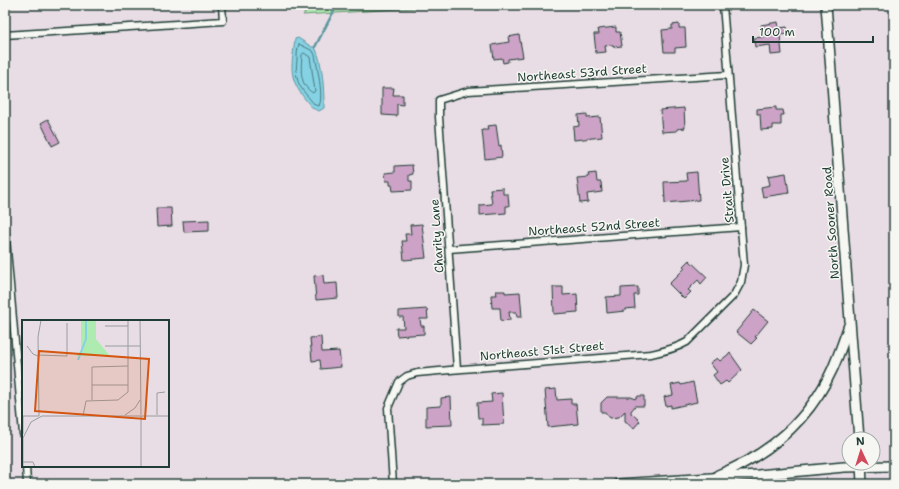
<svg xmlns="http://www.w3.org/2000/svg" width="899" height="489" viewBox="0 0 899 489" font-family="'Shantell Sans',sans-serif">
<rect width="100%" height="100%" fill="#e9dde5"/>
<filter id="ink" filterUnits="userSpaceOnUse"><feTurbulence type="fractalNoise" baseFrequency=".025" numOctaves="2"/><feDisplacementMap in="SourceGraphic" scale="8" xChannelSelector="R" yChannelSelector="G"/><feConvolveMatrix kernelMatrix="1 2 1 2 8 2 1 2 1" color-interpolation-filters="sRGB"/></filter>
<g filter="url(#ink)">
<!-- green -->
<path fill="#aeebb1" stroke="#669472" d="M311,5H463L303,15Z"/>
<!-- water -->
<path fill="#86d2e5" stroke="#5d969e" d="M298,38L312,47H315C323,63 324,90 324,108L319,111C312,109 310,105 305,99C287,76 292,66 295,39Z"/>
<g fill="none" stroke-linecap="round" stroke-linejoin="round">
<!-- shore -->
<g stroke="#48797b" stroke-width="1">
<path d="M299,44L313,51L315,55C317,67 324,97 319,106L315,105C301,88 294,84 297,60C297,55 297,49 299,44Z"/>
<path d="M304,53L310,57L315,91L313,93C299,85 301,69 302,55Z"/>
</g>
<!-- stream -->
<path stroke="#5d969e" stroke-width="2.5" d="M315,47L337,5"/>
</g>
<!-- building -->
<g fill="#cca2c6" stroke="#1f3d34">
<path d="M778,22L779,28L787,27L788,34L780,35L782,54L771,55L770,45L755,47L754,38L763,37L761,25Z"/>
<path d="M679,24V28H685L686,47L675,48V52H664L662,30L672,29V25Z"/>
<path d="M616,27V32H620L622,46L613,47L612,45L605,46L606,52L596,53L594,34H599L598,29Z"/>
<path d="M519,35L523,57L508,59V62L503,63L502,58L494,59L492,45L509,42L508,37Z"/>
<path d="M382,88H394L393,95H403V105L397,104V116L382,115Z"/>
<path d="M776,107V110H783L784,115H781V125H773V129L761,130L760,114H757V109Z"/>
<path d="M684,108L685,128L677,129V131L662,132L660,110Z"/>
<path d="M587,114V118L600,117L602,137L574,140L573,127L579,126L578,115Z"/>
<path d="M48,119L60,142L52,146L41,123Z"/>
<path d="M496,125L499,146L501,145L502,157L485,159L482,130H488L487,126Z"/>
<path d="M412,165L413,174L409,175V181H412V190L393,191L392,185H390V181H386L385,173L395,172V166Z"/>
<path d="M697,172L699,200L665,203L664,182L687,181L686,173Z"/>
<path d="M596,173L597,182H601L602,192L587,194L588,202L580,203L577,178L589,177L588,174Z"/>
<path d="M786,173L789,193L763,197L761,187L770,185L768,176Z"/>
<path d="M503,188V194H508L509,206H506V213L480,215V205L492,204L490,189Z"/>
<path d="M156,208H171L172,226L157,227Z"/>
<path d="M209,220V231L184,232L183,221Z"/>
<path d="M422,224L426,258L404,260L402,241H406L405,234H411L410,225Z"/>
<path d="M689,260L707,277L701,284L698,280L688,290L691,292L684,299L669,284L685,268L683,266Z"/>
<path d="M323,275L324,284L337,283L338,298L316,300L314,276Z"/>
<path d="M553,287H563V295L577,294L578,312L554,314Z"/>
<path d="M638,287V295H634L635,308L625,309V311L607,313L606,297L621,296V288Z"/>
<path d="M496,291H505V293L520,292L522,317H517L516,312H509L510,320L501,321L500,308H492L491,295H497Z"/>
<path d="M427,309L428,319H420L421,326H424V334L397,336L396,328H404L403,317H399V311Z"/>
<path d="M754,310L768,321L755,337L757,338L751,344L736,332Z"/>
<path d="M321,337L322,352L339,351L341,367L321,369L320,360L312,361L310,338Z"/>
<path d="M730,353L742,370L728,383L726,381L720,385L713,375L717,372L710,363L717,358L720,361Z"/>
<path d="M693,382L697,402L671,408V405L666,406L664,397L673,395L671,385L680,383L681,385Z"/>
<path d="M556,389L557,400L571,399V404H576L578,424L548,427L545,390Z"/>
<path d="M502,393L504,424L482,425V418H478L477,403L492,402L491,394Z"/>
<path d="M638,396H644V406H635L631,411V413L640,421L634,428L625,421V411L619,417L610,418L605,412H601V403L607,397H631L636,399Z"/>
<path d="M451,397L452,425L426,426V407L441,406V398Z"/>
</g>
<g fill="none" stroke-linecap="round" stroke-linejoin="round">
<!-- street casing -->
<g stroke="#1f3d34" stroke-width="9">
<g id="street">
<path d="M5,35L223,21L222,5"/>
<path d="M5,227L23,434"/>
<path d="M449,249L741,227"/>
<path d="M457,369L439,117V100L468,91L728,75"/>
<path d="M26,466L27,484"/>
<path d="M393,484L388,408L399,382L407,376L417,373L450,370L651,354C664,351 675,349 687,342L734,295L741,282L744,265L723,5"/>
</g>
</g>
<!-- secondary casing -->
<g stroke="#1f3d34" stroke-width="12">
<g id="secondary">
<path d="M826,5L859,439"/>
<path d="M861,463L862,484"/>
<path d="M718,475C770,454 809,421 833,368C839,354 844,340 849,325"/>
<path d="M618,484L758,475L844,467L894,466"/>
</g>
</g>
<!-- street -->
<use href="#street" stroke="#f6f6f2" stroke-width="6"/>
<!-- secondary -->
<use href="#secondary" stroke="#f6f6f2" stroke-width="9"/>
</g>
</g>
<g text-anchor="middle" stroke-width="3" stroke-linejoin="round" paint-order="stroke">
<!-- street labels -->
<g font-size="12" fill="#1f3d34" stroke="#f6f6f2">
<text transform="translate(582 73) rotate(-4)" y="4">Northeast 53rd Street</text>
<text transform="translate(727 190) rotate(-95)" y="4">Strait Drive</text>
<text transform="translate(831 223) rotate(-94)" y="4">North Sooner Road</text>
<text transform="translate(594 227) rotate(-4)" y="4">Northeast 52nd Street</text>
<text transform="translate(437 236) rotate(-94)" y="4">Charity Lane</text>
<text transform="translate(542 351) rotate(-5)" y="4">Northeast 51st Street</text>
</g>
</g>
<!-- overview -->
<g transform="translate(22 320)">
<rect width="147" height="147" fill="#e9dde5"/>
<path d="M59,0H74V19L88,36H54L59,30Z" fill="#aeebb1"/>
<path fill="none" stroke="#86d2e5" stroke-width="2" d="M56,40L64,19V0"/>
<path fill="none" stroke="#989d9e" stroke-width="1" d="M118,0L119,95M83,6H106M5,26L11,34L16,36M83,26H118M16,35L45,36V3M70,65H106M70,80V47L106,46M103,95L113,88L118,80M135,95V73L143,72M0,96H17M1,96V114M17,96L16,17L19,0M61,96L64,81L96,80L106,72V0M119,96V147M1,118L9,102L20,96H147M1,142H11L13,147M1,147V118"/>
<path fill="#d45610" fill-opacity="0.15" stroke="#d45610" stroke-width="2" d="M17,31L127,39L123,99L13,91Z"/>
<rect width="147" height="147" fill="none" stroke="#1f3d34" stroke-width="2"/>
</g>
<!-- margin -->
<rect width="899" height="489" fill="none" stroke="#f6f6f2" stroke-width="20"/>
<rect x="10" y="10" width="879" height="469" fill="none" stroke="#1f3d34" stroke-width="1.5" filter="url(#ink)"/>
<!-- north arrow -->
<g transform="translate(861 451) rotate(356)"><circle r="19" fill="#f6f6f2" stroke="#a0aca6"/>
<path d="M0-3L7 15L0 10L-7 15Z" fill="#d1495b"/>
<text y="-6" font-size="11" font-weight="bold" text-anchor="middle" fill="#1f3d34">N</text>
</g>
<!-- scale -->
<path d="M753 36v6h120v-6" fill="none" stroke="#1f3d34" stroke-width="2"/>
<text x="759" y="36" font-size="12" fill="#1f3d34" stroke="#f6f6f2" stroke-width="3" paint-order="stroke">100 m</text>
</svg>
